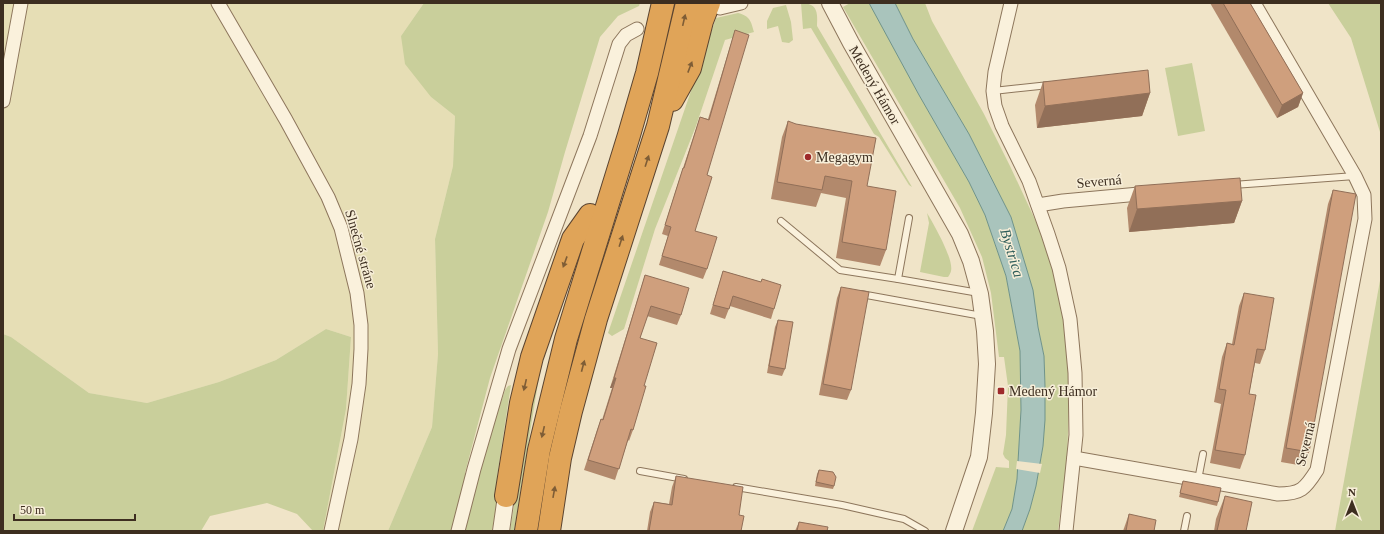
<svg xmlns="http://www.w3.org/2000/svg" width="1384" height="534" viewBox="0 0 1384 534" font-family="Georgia,serif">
<rect width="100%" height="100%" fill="#f0e4c8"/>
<!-- farmland -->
<path fill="#e6deb5" d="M3,3H424L401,36L431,97L455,116L453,166L435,239L438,354L432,427L388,531H323L346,409L351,337L326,329L276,360L219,382L147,403L89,393L11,337L3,334Z"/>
<!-- green -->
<g fill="#c9cf9b">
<path d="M424,3H640L639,6L618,16L600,37L565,152L548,212L490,378L465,473L478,479L488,442L505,390L508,386L511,385L497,477L499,490L492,531H388L432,427L438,354L435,239L453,166L455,116L431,97L405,64L401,36Z"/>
<path d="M801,3C817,3 818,12 817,26L912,187L909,185L879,137L874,134L811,28L803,29Z"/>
<path d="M850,3H869L875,13L919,95L969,182L985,215L1006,276L1020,351L1021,410L1017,479L1012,509L1003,531H972L996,467L1009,468V461L1005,458L1003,454L1006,435L1008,386L1004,357H999L991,293L982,257L960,208L843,7Z"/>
<path d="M895,3H925L932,21L984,114L1010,166L1045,241L1064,310L1070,376L1067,460L1058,531H1022L1030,509L1036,486L1043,446L1045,386L1044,356L1038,327L1011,217L969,134L913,39Z"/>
<path d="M1328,3H1381V140L1380,132L1351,38Z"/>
<path d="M786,5L791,22L793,40L789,43L782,42L778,26L767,29V21L773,8Z"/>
<path d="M738,13C750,16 751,21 754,32L725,40L696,126L655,229L624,329L612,336L608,333L716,18Z"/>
<path d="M1192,63L1205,131L1178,136L1165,68Z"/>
<path d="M927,213C933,223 954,259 951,271C951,272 949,276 948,277H944L920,272L929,223Z"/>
<path d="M1381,275V531H1335Z"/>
<path d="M326,329L351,337L346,409L323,531H313L297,514L267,503L210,516L201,531H3V334L11,337L89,393L147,403L219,382L276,360Z"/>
<path d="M541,365L514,531H510L528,415Z"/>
</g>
<!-- water -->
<path fill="#a9c4bc" stroke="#6f938a" d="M869,3H895L913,39L969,134L1011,217L1033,290L1038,327L1044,356L1045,386V420L1043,446L1036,486L1030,509L1022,531H1003L1012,509L1017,479L1021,410L1020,351L1006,276L985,215L969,182L919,95Z"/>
<!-- pier -->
<path fill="#f0e4c8" d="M1017,461L1042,464L1040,473L1016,469Z"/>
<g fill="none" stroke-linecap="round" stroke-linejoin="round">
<!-- service casing -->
<g stroke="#8d765c" stroke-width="8">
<g id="service">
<path d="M993,91L1049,85"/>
<path d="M1233,185L1355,176"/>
<path d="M909,218L898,279L979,293"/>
<path d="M781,221L840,270L898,279"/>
<path d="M861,294L982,316"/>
<path d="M640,471L684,479"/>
<path d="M1198,480L1203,454"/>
<path d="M736,487L842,505L895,517L904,519L925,531"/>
<path d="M1184,531L1187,516"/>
</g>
</g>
<!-- minor casing -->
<g stroke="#8d765c" stroke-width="15">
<g id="minor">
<path d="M218,3L286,120L328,197L341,228L357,293L361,325V349L359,384L351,439L331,531"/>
<path d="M1011,3L995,72L993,91L995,106L1002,126L1029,181L1048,234L1059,268L1070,319L1075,373L1076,435L1066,531"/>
<path d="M720,8L741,3"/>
<path d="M3,101L21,3"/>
<path d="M1038,205L1063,201L1150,193"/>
<path d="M1074,458L1278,494C1301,494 1305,489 1317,470L1365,219L1364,195L1355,176L1254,3"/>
<path d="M458,531L474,469L509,349L590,136L619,44L626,35L637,29"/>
</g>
</g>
<!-- tertiary casing -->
<g stroke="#8d765c" stroke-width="18">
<g id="tertiary">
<path d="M830,3L851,43L960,234L971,261L980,294L985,331L987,364L984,413L979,457L954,531"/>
<path d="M501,531L506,496"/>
</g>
</g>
<!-- motorway casing -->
<g stroke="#5b4430" stroke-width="24">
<g id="motorway">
<path d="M672,100L690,68L702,21L709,3"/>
<path d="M506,496L521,403L532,357L573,239L590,215"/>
<path d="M526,531L539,450L566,339L629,135L647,73L663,3"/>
<path d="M549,531L560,458L571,411L596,319L658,126L687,3"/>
</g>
</g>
<!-- service -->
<use href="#service" stroke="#faf1dc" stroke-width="6"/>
<!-- minor -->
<use href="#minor" stroke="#faf1dc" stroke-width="13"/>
<!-- tertiary -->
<use href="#tertiary" stroke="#faf1dc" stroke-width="16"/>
<!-- motorway -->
<use href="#motorway" stroke="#e0a458" stroke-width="22"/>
</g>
<!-- wall -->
<g fill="#b2896c">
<path d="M1210,3H1250L1303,93L1298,107L1277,118Z"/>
<path d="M735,30L707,175L695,231L707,269L703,279L659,265L668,236L662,234L680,177L700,117L708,119L732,40Z"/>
<path d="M1043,82L1150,93L1142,116L1037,128L1035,105Z"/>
<path d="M788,121L867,186L886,250L880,266L836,258L846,198L821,193L816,207L771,199L782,137Z"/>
<path d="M1135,186L1242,201L1234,223L1129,232L1127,208Z"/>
<path d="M1333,190L1309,452L1304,466L1281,462L1328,204Z"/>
<path d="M723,271L761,282L774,309L771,319L730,306L725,319L710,314L720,281Z"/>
<path d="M645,275L681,315L677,325L647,316L640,338L644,386L633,430L629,441L628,440L615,480L584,470L597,430L601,419L602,420L612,388H610Z"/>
<path d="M841,287L851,390L847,400L819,395L837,298Z"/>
<path d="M1244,293L1265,350L1260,364L1255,363L1249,394L1245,455L1240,469L1210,463L1221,404L1214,402L1222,357L1227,343L1232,344L1239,306Z"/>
<path d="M778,320L785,369L782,376L767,373L775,327Z"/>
<path d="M819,470L834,486L833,489L815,486L817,474Z"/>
<path d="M676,476L739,515L741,531H647L650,512L654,502L669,504L672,487Z"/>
<path d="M1183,481L1218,502L1217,506L1179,497Z"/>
<path d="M1225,496L1246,531H1214L1216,519Z"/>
<path d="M1129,514L1154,531H1123Z"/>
<path d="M799,522L827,531H795Z"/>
</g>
<!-- shaded-wall -->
<g fill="#916f58">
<path d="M1150,93L1142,116L1037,128L1045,106Z"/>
<path d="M1303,93L1298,107L1277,118L1282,105Z"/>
<path d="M1242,201L1234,223L1129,232L1137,209Z"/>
<path d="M614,378H616L612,388H610Z"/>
</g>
<!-- building -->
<g fill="#cf9f7d" stroke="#916f58">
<path d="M1223,3H1250L1303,93L1282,105Z"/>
<path d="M735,30L749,35L707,175L712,177L695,231L717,237L707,269L662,256L671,227L665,225L683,168H684L700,117L709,120Z"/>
<path d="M1148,70L1150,93L1045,106L1043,82Z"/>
<path d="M788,121L796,124L876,138L867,186L896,191L886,250L842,242L852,181L825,176L822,190L777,182Z"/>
<path d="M1240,178L1242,201L1137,209L1135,186Z"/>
<path d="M1333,190L1356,194L1309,452L1286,448Z"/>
<path d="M723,271L761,282L762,279L781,285L774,309L733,296L729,309L713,305Z"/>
<path d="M645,275L689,288L681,315L651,306L640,338L657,343L644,386H646L633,430L631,429L619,469L588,460L601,419L603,420L616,378H614Z"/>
<path d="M841,287L869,292L851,390L823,384Z"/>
<path d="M1244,293L1274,298L1265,350L1257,349L1249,394L1256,395L1245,455L1215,450L1226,390L1219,389L1227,343L1234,345Z"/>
<path d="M778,320L793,322L785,369L769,366Z"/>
<path d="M819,470L833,472L836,477L834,486L816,482Z"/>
<path d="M676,476L743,487L739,515L744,516L741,531H649L654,502L672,505Z"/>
<path d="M1183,481L1221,488L1218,502L1180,493Z"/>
<path d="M1225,496L1252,502L1246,531H1217Z"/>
<path d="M1129,514L1156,520L1154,531H1126Z"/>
<path d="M799,522L828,527L827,531H797Z"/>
</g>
<!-- one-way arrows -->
<defs><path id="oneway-solid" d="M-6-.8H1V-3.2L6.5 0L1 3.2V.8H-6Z"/></defs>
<g fill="#7e5d36">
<use href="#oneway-solid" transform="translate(684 20) rotate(-77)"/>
<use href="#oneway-solid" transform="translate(690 67) rotate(-69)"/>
<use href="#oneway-solid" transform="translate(647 161) rotate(-72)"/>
<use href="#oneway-solid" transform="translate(621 241) rotate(-72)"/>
<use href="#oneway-solid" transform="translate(565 262) rotate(110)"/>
<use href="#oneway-solid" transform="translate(583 366) rotate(-75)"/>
<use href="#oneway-solid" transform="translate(525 385) rotate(103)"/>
<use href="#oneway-solid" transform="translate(543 432) rotate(103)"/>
<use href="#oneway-solid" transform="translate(554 492) rotate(-80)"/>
</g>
<!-- markers -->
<g fill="#9e2a2b" stroke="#f7eed8" stroke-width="1.5">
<circle cx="808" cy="157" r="4"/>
<rect x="997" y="387" width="8" height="8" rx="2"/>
</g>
<g text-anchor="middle" stroke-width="3" stroke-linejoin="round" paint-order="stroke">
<!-- street labels -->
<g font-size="14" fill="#3d2e20" stroke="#f7eed8">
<text transform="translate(875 85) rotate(60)" y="5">Medený Hámor</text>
<text transform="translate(1099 181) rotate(-5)" y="5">Severná</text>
<text transform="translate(361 249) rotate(74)" y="5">Slnečné stráne</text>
<text transform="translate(1305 444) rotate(-76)" y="5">Severná</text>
</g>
<!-- poi labels -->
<g font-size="14" fill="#3d2e20" stroke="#f7eed8" text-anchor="start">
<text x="816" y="162">Megagym</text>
<text x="1009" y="396">Medený Hámor</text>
</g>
<!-- water labels -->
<g font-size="15" font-style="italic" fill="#2f5d5a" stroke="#f7eed8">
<text transform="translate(1012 253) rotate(73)" y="5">Bystrica</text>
</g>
</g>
<!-- border -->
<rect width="1384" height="534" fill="none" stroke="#3d2e20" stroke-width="8"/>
<!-- north arrow -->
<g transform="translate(1352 502)" stroke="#f7eed8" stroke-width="3" paint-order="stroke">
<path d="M0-3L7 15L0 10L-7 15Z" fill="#3d2e20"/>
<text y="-6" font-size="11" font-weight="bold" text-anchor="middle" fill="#3d2e20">N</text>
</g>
<!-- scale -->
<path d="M14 514v6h121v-6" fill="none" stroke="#3d2e20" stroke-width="2"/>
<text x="20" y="514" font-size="12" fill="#3d2e20" stroke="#f7eed8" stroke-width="3" paint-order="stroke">50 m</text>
</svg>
